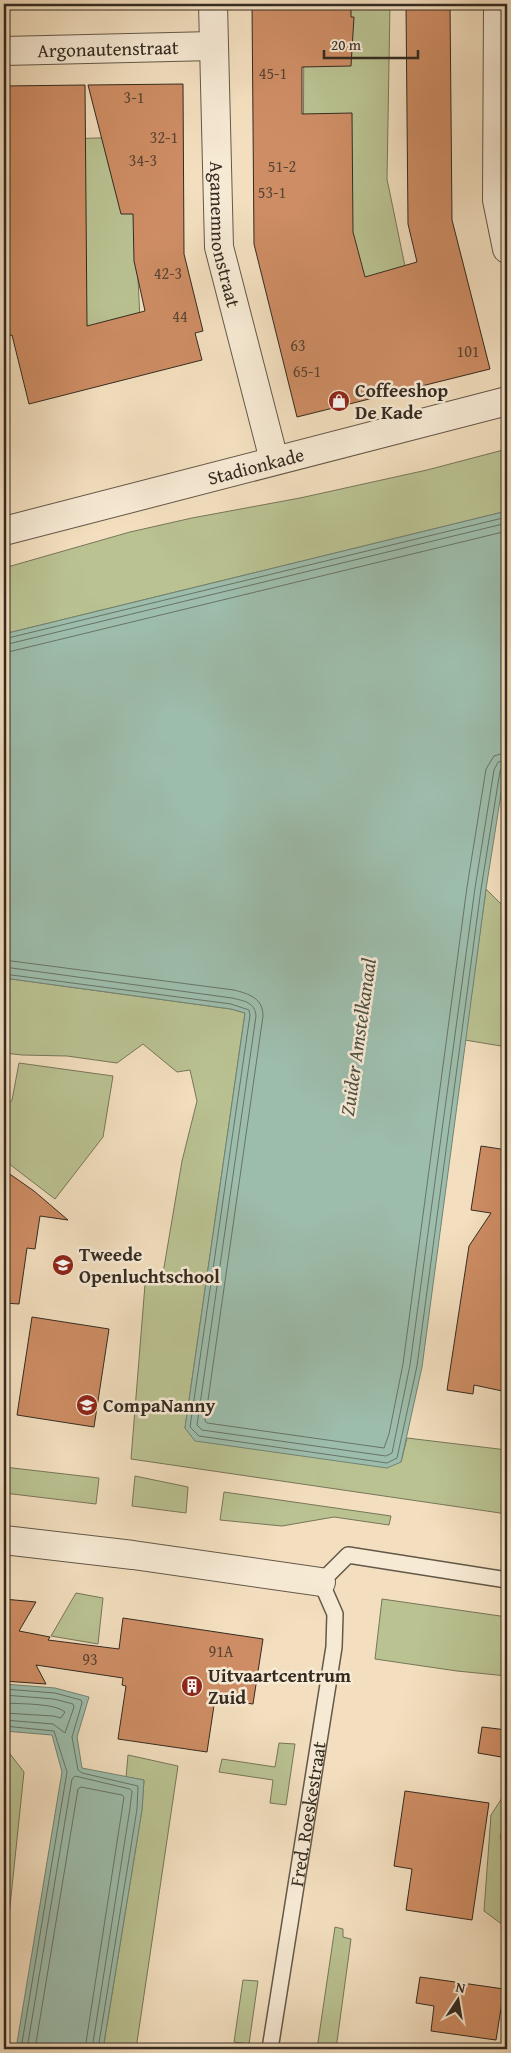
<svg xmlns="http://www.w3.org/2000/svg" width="511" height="2053" viewBox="0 0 511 2053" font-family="'Gentium Book Plus',serif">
<rect width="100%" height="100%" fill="#f3dfbf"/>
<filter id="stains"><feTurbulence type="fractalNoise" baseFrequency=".004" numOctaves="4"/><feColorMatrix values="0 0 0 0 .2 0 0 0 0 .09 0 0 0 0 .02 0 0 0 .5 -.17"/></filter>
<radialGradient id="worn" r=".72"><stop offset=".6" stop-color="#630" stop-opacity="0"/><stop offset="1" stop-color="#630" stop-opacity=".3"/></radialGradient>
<!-- green -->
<g fill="#bac292" stroke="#77765a">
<path d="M304,4H390L387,179L419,334L303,228Z"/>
<path d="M131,137L140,320L32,343L30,140Z"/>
<path d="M507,449V511L4,634V568L130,532L192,518L300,498L427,470Z"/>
<path d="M486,889L507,910V1047L465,1040Z"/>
<path d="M4,978L231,1009L245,1013L185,1428L195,1440L401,1462L407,1438L507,1450V1514L131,1459L146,1272L161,1285L182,1161L197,1101L190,1070L177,1072L143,1044L117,1063L67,1056L22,1055L4,1053Z"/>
<path d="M19,1063L113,1076L103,1137L55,1199L4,1160V1111L12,1100Z"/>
<path d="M4,1467L99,1478L96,1504L4,1493Z"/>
<path d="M135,1476L188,1487L186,1513L132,1506Z"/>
<path d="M224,1492L391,1516L389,1525L334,1517L282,1526L220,1520Z"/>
<path d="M76,1593L103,1598L98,1644L51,1636Z"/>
<path d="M382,1599L507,1617V1676L457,1671L375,1659Z"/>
<path d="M279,1743L295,1744L286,1805L270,1803L273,1780L219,1772L222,1759L275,1767Z"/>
<path d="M4,1746L24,1772L4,1964Z"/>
<path d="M128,1755L178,1766L136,2049H103L142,1809L144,1780L126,1777Z"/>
<path d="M502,1798L507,1803V1818L500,1837L507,1851V1891L503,1925L484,1911L491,1815Z"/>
<path d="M335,1927L343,1929V1937L351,1939L336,2049H317Z"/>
<path d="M243,1980L258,1981L249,2044L234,2042Z"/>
</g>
<!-- water -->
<g fill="#9dbdac" stroke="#738374">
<path d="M507,511V756L486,889L422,1367L401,1462L387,1468L195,1441L185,1428L245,1013L231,1009L4,978V634Z"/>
<path d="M4,1684L55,1688L89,1697L77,1737L82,1768L144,1780L142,1810L103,2049H16L62,1772L52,1735L4,1731Z"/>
</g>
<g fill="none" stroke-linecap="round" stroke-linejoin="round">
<!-- shore -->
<g stroke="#687466" stroke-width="1">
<path d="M4,639L507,517"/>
<path d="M4,645L507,523"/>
<path d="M4,653L507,531"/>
<path d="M4,960L234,990C249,994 263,998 263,1016L205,1421L207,1423L384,1448L389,1434L403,1364L467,887L486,769L494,756L507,752"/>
<path d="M4,967L232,998C244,1001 255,1002 256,1016L197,1425L202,1430L386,1456L392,1453L410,1365L475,888L494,770L498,762L507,760"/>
<path d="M4,974L231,1004L249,1010L250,1015L190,1427L199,1436L387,1463L397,1458L417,1366L481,889L500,771L503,767L507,766"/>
<path d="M4,1689L55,1693L81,1700L82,1703L72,1737L78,1770L82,1773L138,1786L137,1809L98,2049"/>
<path d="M4,1695L54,1699L73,1704L74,1707L65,1733L53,1724L4,1720"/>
<path d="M4,1703C18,1704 55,1703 65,1712L61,1718L53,1716L4,1713"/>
<path d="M4,1726L54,1731L67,1772L21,2049"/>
<path d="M27,2049L72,1779L75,1776L130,1789L132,1791L130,1808L92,2049"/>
<path d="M35,2049L78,1789L81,1787L122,1795L124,1797L85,2049"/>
</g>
</g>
<!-- building -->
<g fill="#ce8d64" stroke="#342b21">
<path d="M252,4H351V17H354L351,66L302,67V114L352,113L353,232L365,277L417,262L408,224L406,4H450L452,220L490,369L297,417L254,244Z"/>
<path d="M183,84L184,254L203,331L195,333L202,360L29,404L12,335L4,337V86L85,85L87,326L145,311L134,261L133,214H121L88,85Z"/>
<path d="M481,1146L507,1150V1235L503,1260L507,1261V1392L474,1385L473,1394L447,1390L469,1246L491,1213L471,1210Z"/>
<path d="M4,1170L34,1191L68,1220L40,1216L35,1249L27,1248L19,1304L4,1303Z"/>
<path d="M32,1317L109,1329L94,1427L17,1415Z"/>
<path d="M4,1599L36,1602L19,1631L50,1637L48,1640L119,1649L123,1618L263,1639L253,1704L215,1699L207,1752L118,1739L126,1686L122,1685L123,1678L36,1665L46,1684L4,1681Z"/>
<path d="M482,1727L507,1730V1758L478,1753Z"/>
<path d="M405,1791L489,1803L472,1920L406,1910L412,1869L394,1866Z"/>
<path d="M420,1977L504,1989L496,2040L431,2031L434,2006L416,2003Z"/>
</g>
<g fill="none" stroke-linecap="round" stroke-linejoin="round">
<!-- service casing -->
<g stroke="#645848" stroke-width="18">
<g id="service">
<path id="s1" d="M270,2049L334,1647L335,1614L321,1582L348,1555L507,1580"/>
</g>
</g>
<!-- minor casing -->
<g stroke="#645848" stroke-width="30">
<g id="minor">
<path id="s2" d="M213,4L219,247L274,460"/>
<path d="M498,4L497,200L507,249"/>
<path id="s3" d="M4,51L213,46"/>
<path id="s4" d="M4,531L507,401"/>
<path d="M4,1540L133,1555L321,1582"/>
</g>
</g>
<!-- service -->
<use href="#service" stroke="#f7ead5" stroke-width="15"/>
<!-- minor -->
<use href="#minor" stroke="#f7ead5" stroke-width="28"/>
</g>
<!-- icons -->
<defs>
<g id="shop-disc" transform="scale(1.125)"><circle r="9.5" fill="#8f2418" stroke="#f7ead5"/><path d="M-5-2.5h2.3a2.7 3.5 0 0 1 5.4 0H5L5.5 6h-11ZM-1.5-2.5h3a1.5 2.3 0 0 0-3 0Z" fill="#fff"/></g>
<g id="school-disc" transform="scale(1.125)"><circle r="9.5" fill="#8f2418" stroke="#f7ead5"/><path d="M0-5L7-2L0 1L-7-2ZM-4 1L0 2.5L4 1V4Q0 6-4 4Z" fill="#fff"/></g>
<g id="building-disc" transform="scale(1.125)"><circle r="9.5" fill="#8f2418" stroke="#f7ead5"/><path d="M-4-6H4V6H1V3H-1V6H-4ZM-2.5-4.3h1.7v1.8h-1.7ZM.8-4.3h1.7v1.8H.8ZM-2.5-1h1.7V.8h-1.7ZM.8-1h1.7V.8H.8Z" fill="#fff"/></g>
</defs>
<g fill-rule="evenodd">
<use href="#shop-disc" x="339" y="401"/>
<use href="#school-disc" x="63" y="1265"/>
<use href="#school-disc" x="87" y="1405"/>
<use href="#building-disc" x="192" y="1686"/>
</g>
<g text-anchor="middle" stroke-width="5" stroke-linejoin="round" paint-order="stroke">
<!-- number labels -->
<g font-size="16" fill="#5a4432">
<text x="273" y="79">45-1</text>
<text x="134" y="103">3-1</text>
<text x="164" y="143">32-1</text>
<text x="143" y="166">34-3</text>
<text x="282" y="172">51-2</text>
<text x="272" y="198">53-1</text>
<text x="168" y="279">42-3</text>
<text x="180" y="322">44</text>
<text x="298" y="351">63</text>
<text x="468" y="357">101</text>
<text x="307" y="377">65-1</text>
<text x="221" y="1657">91A</text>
<text x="90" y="1665">93</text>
</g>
<!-- street labels -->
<g font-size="19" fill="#342b21" stroke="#f7ead5">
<text dy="7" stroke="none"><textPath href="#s3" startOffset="104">Argonautenstraat</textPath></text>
<text dy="7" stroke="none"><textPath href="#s2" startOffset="231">Agamemnonstraat</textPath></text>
<text dy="7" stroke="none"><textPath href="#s4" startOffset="260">Stadionkade</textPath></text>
<text dy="7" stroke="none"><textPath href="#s1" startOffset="238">Fred. Roeskestraat</textPath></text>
</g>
<!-- poi labels -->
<g font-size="19" font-weight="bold" fill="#342b21" stroke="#f7ead5" text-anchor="start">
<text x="355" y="397">Coffeeshop<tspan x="355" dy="22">De Kade</tspan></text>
<text x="79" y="1261">Tweede<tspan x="79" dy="22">Openluchtschool</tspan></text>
<text x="103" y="1412">CompaNanny</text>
<text x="208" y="1682">Uitvaartcentrum<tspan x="208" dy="22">Zuid</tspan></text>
</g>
<!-- water labels -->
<g font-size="20" font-style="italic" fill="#4e5044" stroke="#f7ead5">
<text transform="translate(358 1037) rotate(-82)" y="7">Zuider Amstelkanaal</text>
</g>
</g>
<!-- margin -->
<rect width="511" height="2053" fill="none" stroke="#f3dfbf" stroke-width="20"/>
<rect x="5" y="5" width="501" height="2043" fill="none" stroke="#342b21" stroke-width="2.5"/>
<rect x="10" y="10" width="491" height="2033" fill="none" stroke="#342b21"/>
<!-- north arrow -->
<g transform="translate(458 2000) rotate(12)" stroke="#f7ead5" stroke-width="4" paint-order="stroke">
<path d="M0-4L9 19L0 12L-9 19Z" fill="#342b21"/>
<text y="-8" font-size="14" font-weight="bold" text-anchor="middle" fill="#342b21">N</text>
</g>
<!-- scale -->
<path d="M324 50v8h94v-8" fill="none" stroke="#342b21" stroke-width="2.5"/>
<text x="331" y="50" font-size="15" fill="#342b21" stroke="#f7ead5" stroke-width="4" paint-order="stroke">20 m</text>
<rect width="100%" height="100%" filter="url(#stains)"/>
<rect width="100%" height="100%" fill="url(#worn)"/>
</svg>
